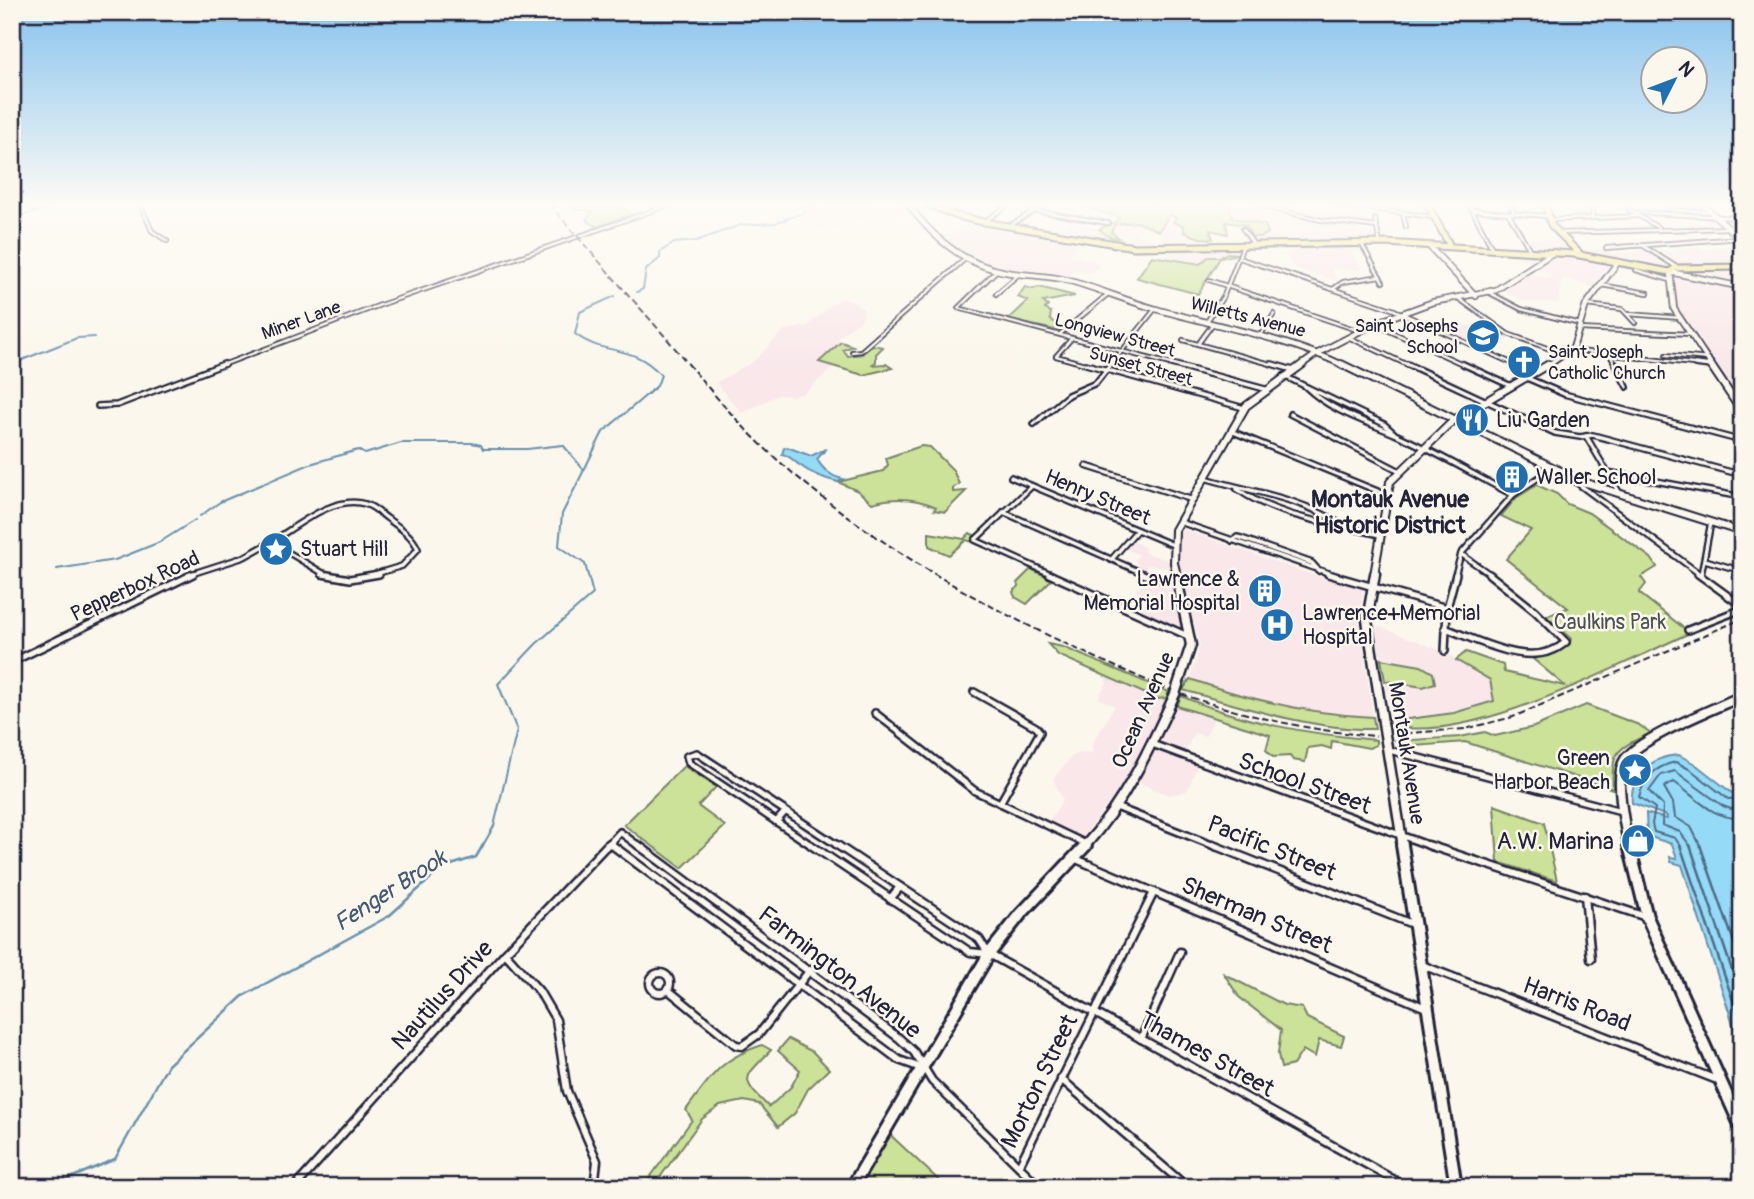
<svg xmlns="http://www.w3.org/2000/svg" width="1754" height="1199" viewBox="0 0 1754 1199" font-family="Pangolin,sans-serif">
<rect width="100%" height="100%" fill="#fbf7ec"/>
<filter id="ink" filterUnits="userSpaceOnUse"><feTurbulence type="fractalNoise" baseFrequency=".0143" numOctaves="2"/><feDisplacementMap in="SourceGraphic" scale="14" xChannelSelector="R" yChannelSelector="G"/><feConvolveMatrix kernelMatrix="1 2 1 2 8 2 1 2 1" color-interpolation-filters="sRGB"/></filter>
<g filter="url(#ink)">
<!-- built -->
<g fill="#f9e7ea">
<path d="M826,204H906L910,210L886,215L871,214L864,216L865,219L827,232L808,224L816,221L807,216L809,211Z"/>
<path d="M1228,204H1286L1359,216L1358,224L1323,219L1266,205L1259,207L1322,221L1357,225L1358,232L1376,234L1377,241L1256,244L1252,237H1261L1268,233L1266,226L1234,219Z"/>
<path d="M1169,215L1176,217V224L1184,226V232L1196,237L1200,246L1159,245L1162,234L1159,231Z"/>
<path d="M1071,218L1083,220L1080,224L1100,228L1104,233L1099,241L1044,232L1049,226L1063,228Z"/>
<path d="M970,220L1079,241L1070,256L1099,262V266L1091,273L1074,270L1066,278L988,267L967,258L945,241Z"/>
<path d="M1127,222H1137L1144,227L1137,236L1155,240L1151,247L1126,245L1129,237L1112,233V226L1115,224Z"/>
<path d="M1524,237L1564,241L1578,256L1610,263L1593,287L1564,278L1561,280L1559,303L1524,301L1504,291L1528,273L1550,279L1552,274L1534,268L1536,265L1518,258L1510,250L1530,249Z"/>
<path d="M1361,244L1365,252H1351L1363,270L1331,269L1338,281L1296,269L1284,255L1291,254L1289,251H1292L1289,246Z"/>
<path d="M1711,246L1742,250V265L1676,266L1658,254L1679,252L1675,248L1697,247L1702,250H1716Z"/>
<path d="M1239,248L1238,254L1227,253L1201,264L1168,259L1169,256L1165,250Z"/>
<path d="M1603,249L1613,254L1648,250L1672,266H1654L1585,254L1580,250Z"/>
<path d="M1742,270V285L1675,271Z"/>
<path d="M1677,277L1738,290L1741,306L1742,404L1699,338L1678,310L1674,302V278Z"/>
<path d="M843,299L854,302L864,310L862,319L840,336L838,341L841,342L820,361L835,366L804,393L792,396L778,395L742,413L716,383L754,361L784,330L807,326L834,303Z"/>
<path d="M1461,322L1473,328L1490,323L1512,337L1489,351L1443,330Z"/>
<path d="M1182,529L1310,574L1363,589L1359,622L1373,717L1332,715L1268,704L1190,679L1200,646L1180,566L1179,544Z"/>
<path d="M1131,540L1145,548L1144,552L1169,561L1170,568L1148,565L1144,571L1137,568L1139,566L1134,561L1139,555L1124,548Z"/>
<path d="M1148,579L1171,583L1183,630L1136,609L1146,596L1135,590Z"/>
<path d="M1375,625L1437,649L1446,657L1450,655L1460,664L1490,680L1494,701L1454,713L1421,716L1393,725Z"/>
<path d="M1105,678L1157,699L1166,698L1178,703L1177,706L1214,718L1206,736L1194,733L1182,759L1197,766L1187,791L1169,795L1128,778L1082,838L1048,822L1063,800L1053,779L1072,756L1084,752L1092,753L1093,742L1115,706L1098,698L1107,683Z"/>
</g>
<!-- green -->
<g fill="#cbe298" stroke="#76826a" stroke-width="2">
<path d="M574,204H618L631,214L598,227L586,220L593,211L574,209Z"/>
<path d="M1103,204H1228L1233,218L1265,225L1268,233L1261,237H1252L1246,225L1226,222L1228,234L1210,230L1213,239L1200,238L1184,232V226L1173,222L1176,217L1169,215L1159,231L1137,222L1115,224L1111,232L1119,238C1109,239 1106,234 1099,229L1115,222L1119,217L1084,207Z"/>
<path d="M1227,253L1238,254L1220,258L1198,294L1137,278L1152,256L1200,264L1208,257H1220Z"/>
<path d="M1025,287L1033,289L1039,287L1075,296L1043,302L1048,306L1045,309L1051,312L1050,319L1063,329L1061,331L1008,320L1028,301L1018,297Z"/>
<path d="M841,342L853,346L843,350L848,356L862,354L873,345L883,347L876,354V362L871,365L886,364L892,368L863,375L819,362Z"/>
<path d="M921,446L930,447L953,470L959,484L953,488V492L966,491L945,512L934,510L936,507C916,498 893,497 872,503L858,491L838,482L883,471L888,465L886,458Z"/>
<path d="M1537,485L1557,494L1567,504L1589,513L1651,558L1657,567L1641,577L1646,584L1639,593L1690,633C1617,665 1472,744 1394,726L1401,720L1454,713L1494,701L1490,680L1456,660L1466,652L1503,665L1504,672L1565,686L1532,658L1554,654L1570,644L1571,638L1546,616L1568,608L1506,559L1531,530L1501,516L1516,498Z"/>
<path d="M929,533L964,539L970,533L974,535L973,542L966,540L949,555L929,546Z"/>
<path d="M1031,569L1052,579L1027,604L1015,597L1013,592L1019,586L1017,583Z"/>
<path d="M1048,644L1063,647L1169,692L1166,698L1157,699L1058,655Z"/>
<path d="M1381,659L1421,666L1433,673L1435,683L1423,687L1385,681Z"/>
<path d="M1190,679C1250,700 1309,714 1373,717L1375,729C1317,731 1239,706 1183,690Z"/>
<path d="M1181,696C1243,723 1309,734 1376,740V745L1369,748L1332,741L1331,749L1322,746L1308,748L1305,762L1293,760L1290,756L1273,757L1266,750L1270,735L1177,706Z"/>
<path d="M1586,705L1639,725L1651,733C1617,749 1611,750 1613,789L1465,742L1402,747L1396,741L1460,737L1485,732L1495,736L1534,727Z"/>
<path d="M684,766L716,787L698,806L725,826L682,868L624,825Z"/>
<path d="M1494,805L1544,823L1557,881L1498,862Z"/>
<path d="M1224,974L1284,1005L1302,1008L1307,1018L1344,1036L1341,1046L1319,1040L1315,1057L1303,1050L1293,1065L1281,1068L1278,1054L1281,1030L1239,997Z"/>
<path d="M788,1039L813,1052L829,1069L808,1089L795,1113L778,1127L759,1104L744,1101L720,1106L702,1119L653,1187H643L692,1120L686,1110C711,1076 720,1059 762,1045L771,1050C745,1078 737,1077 769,1107L791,1087L800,1070L778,1051Z"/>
<path d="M885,1130L946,1187H852Z"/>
</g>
<!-- water -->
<g fill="#95daf7" stroke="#6790ac" stroke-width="2">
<path d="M787,447L811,456L826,449L817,459C822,469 832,477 843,479L838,482C826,479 811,474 801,466C793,461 791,456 782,454L784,448Z"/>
<path d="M1679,755L1695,764L1732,793L1742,791V1044L1735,1030L1682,865L1671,862L1670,857L1677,858L1672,844L1647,836L1646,813L1667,819V816L1632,803C1629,775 1653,756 1679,755Z"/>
</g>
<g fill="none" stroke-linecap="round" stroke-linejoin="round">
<!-- shore-far1 -->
<g stroke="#506c86" stroke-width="2">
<path d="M1681,847L1675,838L1654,832L1652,824L1655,808L1639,797C1644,777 1656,766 1676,762L1691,770L1728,799L1742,798"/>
<path d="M1691,847L1680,832L1662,825L1663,806L1649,791L1661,775L1675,771L1723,806L1731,809L1742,807"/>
<path d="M1701,847L1691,827L1675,817L1673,803L1664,787L1674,782C1696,797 1713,820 1742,818"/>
</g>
<!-- shore -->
<g stroke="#506c86" stroke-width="2.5">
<path d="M1680,845L1742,1027"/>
<path d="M1690,845L1742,1000"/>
<path d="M1700,845L1742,965"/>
</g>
<!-- stream-far1 -->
<g stroke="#6790ac" stroke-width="2">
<path d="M637,292L643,289L646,270L660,258V252L674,243L696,241L741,225L775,223L806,212L804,209L816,204"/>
<path d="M12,364L77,338L95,337"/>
<path d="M200,516L220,502L310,464L358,450L365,454L401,443H472L481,445L483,449H527L563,445L584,470"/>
<path d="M57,569L115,560L160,542L195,520"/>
<path d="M482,847L494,826L517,730L498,684L536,644L593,594L585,564L559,546L562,514L603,432L657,386L661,375C631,342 605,357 575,334L580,312L615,296"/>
</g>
<!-- stream -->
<path stroke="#6790ac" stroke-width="2.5" d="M57,1187L59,1183L115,1159L168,1065L243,996L389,916L442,868L476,857L483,845"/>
<!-- street-far3 casing -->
<g stroke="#22223b" stroke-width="6">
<g id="street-far3">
<path d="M140,204L152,231L167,241"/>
<path d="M1335,204L1433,217"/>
<path d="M1469,204L1492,248"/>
<path d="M1510,204L1514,213"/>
<path d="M1629,204V210L1659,228"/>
<path d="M1266,207L1321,220L1377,227"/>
<path d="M1731,207L1742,211"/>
<path d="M1032,210L1108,223"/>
<path d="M1472,210L1547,216"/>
<path d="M1671,210L1711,212"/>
<path d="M1632,212L1742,218"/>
<path d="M1403,213L1406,227"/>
<path d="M1508,213L1530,250"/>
<path d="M1592,218L1593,204"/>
<path d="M1375,219L1380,243"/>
<path d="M1549,220L1639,216"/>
<path d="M984,222L1009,204"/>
<path d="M1009,226L1046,204"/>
<path d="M1243,229L1254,245"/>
<path d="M1558,233L1730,228"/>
<path d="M1361,243L1383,282"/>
<path d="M1642,245L1678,268"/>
<path d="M1606,248L1740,238"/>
<path d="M1239,258L1392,309L1518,366"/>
<path d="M1636,270L1670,280"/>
<path d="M996,271L958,308L1178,366"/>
<path d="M1209,280L1360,331"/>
<path d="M1601,285L1648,293"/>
<path d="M1741,287L1742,296"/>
<path d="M1333,289L1343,282L1380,276"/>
<path d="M1488,292L1521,309L1580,324"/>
<path d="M996,294L1019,274"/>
<path d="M1458,298L1508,334L1564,354"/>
<path d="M1586,305L1622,309L1635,323"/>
<path d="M1628,314L1681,318"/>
<path d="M1206,323L1224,295L1243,246"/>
<path d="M1374,324L1467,366"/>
<path d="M1579,329L1692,334"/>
<path d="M1060,334L1108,294"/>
<path d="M1260,336L1274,314"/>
<path d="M1348,337L1410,366"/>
<path d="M1072,338L1056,356L1092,366"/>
<path d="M1183,340L1278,366"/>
<path d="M1198,344L1212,325"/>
<path d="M1570,350L1711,366"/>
<path d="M852,352L861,351L965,259"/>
<path d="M1610,355L1616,366"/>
<path d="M1666,355L1709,359"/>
<path d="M220,366L383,304L672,204"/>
<path d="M1110,366L1155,309"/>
</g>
</g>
<!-- street-far2 casing -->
<g stroke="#22223b" stroke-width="8">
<g id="street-far2">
<path d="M1086,364L1244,408"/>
<path d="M1171,364L1265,389"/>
<path d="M1272,364L1293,370"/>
<path d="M1407,364L1555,433L1580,437L1593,435L1742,475"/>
<path d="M1463,364L1511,386"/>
<path d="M1514,364L1534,373"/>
<path d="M1615,364L1627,387"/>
<path d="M1695,364L1711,366"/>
<path d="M1284,376L1384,424L1394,433"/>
<path d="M1527,378L1564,394L1742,441"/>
<path d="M1306,387C1332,412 1365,421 1397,435C1436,452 1474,475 1513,495"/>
<path d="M98,406L117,405L224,364"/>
<path d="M1290,414L1400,471"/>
<path d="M1034,424L1068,395L1096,383L1111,364"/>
<path d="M1231,431L1387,495"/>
<path d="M1586,436L1619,492"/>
<path d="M1086,466L1193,500"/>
<path d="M1607,472L1742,497"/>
<path d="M1011,477L1173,545"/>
<path d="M1205,478C1251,492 1298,497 1339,523"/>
<path d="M1573,480L1701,575"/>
<path d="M1032,486L975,540L1053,575"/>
<path d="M1237,489C1278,518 1332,523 1380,535"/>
<path d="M1003,512L1147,575"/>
<path d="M1180,522L1334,575"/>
<path d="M1232,541L1237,537L1241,538L1312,563L1319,571"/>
<path d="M1461,554L1491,575"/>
<path d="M1111,560L1137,530"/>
<path d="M1705,560L1742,571"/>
<path d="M188,575L244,557L271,542"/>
<path d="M326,575L271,542C296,527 334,494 365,504C373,506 381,514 388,519C400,528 412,535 418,549L402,566L372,575"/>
<path d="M1455,575L1461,554L1513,495L1553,468"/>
<path d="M1701,575L1711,522"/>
</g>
</g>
<!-- street-far1 casing -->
<g stroke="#22223b" stroke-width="10">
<g id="street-far1">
<path d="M322,574L350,579L379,574"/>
<path d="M1049,574L1190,637"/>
<path d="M1143,574L1153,578L1176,580"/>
<path d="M1328,574L1447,608"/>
<path d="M1698,574L1742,606"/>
<path d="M1445,628C1480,641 1533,671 1566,642L1535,611L1489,574"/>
<path d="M1688,630L1742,609"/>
<path d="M1445,651L1447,608L1456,574"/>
<path d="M12,662L193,574"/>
<path d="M974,692L1036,727L1040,732L1000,803"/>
<path d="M875,713L975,791L1086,844"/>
<path d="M1152,744L1433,847"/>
<path d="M1389,750L1621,811"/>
<path d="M1116,807L1217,847"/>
<path d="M776,822L785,812"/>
<path d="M609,843L614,847"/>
<path d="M606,847L620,832L640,847"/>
<path d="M814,847L689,763L687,756L697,753L840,847"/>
</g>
</g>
<!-- street casing -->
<g stroke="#22223b" stroke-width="11">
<g id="street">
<path d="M612,845L899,1060L921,1068"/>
<path d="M638,845L899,1038L914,1052L932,1081L1040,1187"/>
<path d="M811,845L970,952L989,954L1407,1187"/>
<path d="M837,845L979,939L988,953"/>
<path d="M1213,845L1412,924"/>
<path d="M1428,845L1646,917"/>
<path d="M1076,859L1426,1008"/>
<path d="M1585,896L1591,959"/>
<path d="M890,899L900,887"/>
<path d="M505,953L539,991L556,1020L567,1091L597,1161L594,1187"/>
<path d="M1422,965L1717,1080"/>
<circle cx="660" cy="983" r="10"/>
<path d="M667,989L736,1045L742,1046L759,1034L810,970"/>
<path d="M1141,1039L1180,952"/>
<path d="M1061,1079L1187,1187"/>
<path d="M1019,1166L1154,892"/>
<path d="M295,1187L505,953L607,845"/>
<path d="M727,1187H731"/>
</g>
</g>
<!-- secondary-far3 casing -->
<g stroke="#22223b" stroke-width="8">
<g id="secondary-far3">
<path d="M908,204C932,237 965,265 1006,272C1027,276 1049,275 1070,281C1099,289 1127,301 1156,309C1219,327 1285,337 1345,366"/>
<path d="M1702,204L1742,240"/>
<path d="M12,215L51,204"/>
<path d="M1428,245L1476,296"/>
<path d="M1300,366L1318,353L1378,322L1433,302L1496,290L1554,252"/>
<path d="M1547,366L1573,348L1586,305L1618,262"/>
<path d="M1712,366L1674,309L1670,272L1742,287"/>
</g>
</g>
<!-- secondary-far2 casing -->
<g stroke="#22223b" stroke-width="10">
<g id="secondary-far2">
<path d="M1341,364L1583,482L1742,532"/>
<path d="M1710,364L1742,412"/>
<path d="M1742,443L1738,455L1742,465"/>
<path d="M1177,575L1174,563L1175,530L1246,406L1303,364"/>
<path d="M1374,575L1390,482L1454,420L1549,364"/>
</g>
</g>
<!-- secondary-far1 casing -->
<g stroke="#22223b" stroke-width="13">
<g id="secondary-far1">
<path d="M1176,574L1191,645L1177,688"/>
<path d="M1375,574L1367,620L1384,729"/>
<path d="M1386,741L1403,847"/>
<path d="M1084,847C1125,802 1150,748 1175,694"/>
<path d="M1629,847C1625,828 1614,778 1624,761C1636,739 1716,708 1742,696"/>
</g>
</g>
<!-- secondary casing -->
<g stroke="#22223b" stroke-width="16">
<g id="secondary">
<path d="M1402,845L1456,1187"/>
<path d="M1629,845L1647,917L1742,1129"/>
<path d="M852,1187L989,954L1020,915L1086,845"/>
</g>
</g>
<!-- primary casing -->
<g stroke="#22223b" stroke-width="9">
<g id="primary">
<path d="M928,204L957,216L984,222L1134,247L1385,243L1574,254L1670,272L1675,268L1742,267"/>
<path d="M1427,204L1450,246"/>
<path d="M1545,204L1551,225L1581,255"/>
</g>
</g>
<!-- street-far3 -->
<use href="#street-far3" stroke="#fbf7ec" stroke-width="2.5"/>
<!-- street-far2 -->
<use href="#street-far2" stroke="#fbf7ec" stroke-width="3.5"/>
<!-- street-far1 -->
<use href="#street-far1" stroke="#fbf7ec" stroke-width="5"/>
<!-- street -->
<use href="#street" stroke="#fbf7ec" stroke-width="6"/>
<!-- secondary-far3 -->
<use href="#secondary-far3" stroke="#fbf7ec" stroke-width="4.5"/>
<!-- secondary-far2 -->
<use href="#secondary-far2" stroke="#fbf7ec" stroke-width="6"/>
<!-- secondary-far1 -->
<use href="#secondary-far1" stroke="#fbf7ec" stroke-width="8"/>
<!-- secondary -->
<use href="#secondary" stroke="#fbf7ec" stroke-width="10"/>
<!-- primary -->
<use href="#primary" stroke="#f4e382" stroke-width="5"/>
<!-- rail -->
<g stroke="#22223b" stroke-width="2" stroke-dasharray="7 3.5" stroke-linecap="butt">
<path d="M550,204C588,250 629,295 668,340C701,379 733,419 771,454C887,559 1026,630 1170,690"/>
<path d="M1181,694C1245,716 1309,731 1376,736"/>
<path d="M1395,734L1465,729L1513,717L1742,619"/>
</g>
<!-- secondary-bridge casing -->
<g stroke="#22223b" stroke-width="13" stroke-linecap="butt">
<g id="secondary-bridge">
<path d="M1175,694L1177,688"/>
<path d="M1384,729L1386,741"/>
</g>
</g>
<!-- secondary-bridge -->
<use href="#secondary-bridge" stroke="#fbf7ec" stroke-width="8"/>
</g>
</g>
<!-- sky -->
<linearGradient id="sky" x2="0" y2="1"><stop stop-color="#87c3ee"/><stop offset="0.55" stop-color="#fdfbf6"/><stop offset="1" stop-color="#fdfbf6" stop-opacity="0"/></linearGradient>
<rect width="1754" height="372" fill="url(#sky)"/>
<!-- icons -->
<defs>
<g id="school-disc" transform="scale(1.75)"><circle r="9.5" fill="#1f6fb2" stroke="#fbf7ec"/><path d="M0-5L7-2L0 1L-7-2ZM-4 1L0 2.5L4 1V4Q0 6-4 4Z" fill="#fff"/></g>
<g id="church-disc" transform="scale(1.75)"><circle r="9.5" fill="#1f6fb2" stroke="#fbf7ec"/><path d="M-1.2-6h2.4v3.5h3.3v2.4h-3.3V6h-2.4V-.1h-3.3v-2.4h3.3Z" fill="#fff"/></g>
<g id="restaurant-disc" transform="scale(1.75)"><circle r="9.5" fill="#1f6fb2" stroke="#fbf7ec"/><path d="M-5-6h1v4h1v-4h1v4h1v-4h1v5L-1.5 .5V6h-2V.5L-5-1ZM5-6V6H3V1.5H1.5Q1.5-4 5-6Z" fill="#fff"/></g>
<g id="building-disc" transform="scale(1.75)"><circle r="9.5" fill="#1f6fb2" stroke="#fbf7ec"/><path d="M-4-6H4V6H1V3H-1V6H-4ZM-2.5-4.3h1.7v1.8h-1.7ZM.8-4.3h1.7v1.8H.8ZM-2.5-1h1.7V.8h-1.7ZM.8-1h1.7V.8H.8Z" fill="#fff"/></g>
<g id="sight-disc" transform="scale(1.75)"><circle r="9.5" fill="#1f6fb2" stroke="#fbf7ec"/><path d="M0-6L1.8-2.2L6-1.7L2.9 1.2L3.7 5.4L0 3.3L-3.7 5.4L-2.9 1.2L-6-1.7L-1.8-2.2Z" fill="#fff"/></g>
<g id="hospital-disc" transform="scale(1.75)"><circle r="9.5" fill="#1f6fb2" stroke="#fbf7ec"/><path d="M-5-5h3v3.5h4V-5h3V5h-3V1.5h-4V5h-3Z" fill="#fff"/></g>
<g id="shop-disc" transform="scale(1.75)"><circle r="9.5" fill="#1f6fb2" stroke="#fbf7ec"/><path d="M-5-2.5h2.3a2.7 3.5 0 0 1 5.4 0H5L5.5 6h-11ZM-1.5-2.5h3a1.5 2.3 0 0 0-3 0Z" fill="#fff"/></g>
</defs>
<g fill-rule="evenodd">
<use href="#school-disc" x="1483" y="336"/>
<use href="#church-disc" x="1524" y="362"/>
<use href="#restaurant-disc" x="1472" y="420"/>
<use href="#building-disc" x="1512" y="477"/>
<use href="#sight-disc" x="276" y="549"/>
<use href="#building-disc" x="1265" y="591"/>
<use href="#hospital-disc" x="1277" y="625"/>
<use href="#sight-disc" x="1635" y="770"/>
<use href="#shop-disc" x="1638" y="841"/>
</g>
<g text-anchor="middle" stroke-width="5" stroke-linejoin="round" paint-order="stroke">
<!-- far-street labels -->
<g font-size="18" fill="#22223b" stroke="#fbf7ec">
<text transform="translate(1248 317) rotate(14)" y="6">Willetts Avenue</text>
<text transform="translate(301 320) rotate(-20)" y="6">Miner Lane</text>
<text transform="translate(1115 335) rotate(15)" y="6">Longview Street</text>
<text transform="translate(1141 366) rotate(15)" y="6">Sunset Street</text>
</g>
<!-- far-poi labels -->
<g font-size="18" fill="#22223b" stroke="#fbf7ec" text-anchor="end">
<text x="1458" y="332">Saint Josephs<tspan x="1458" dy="21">School</tspan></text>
<text x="1548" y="358" text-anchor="start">Saint Joseph<tspan x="1548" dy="21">Catholic Church</tspan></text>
</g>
<!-- poi labels -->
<g font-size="21" fill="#22223b" stroke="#fbf7ec" text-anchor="start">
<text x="1496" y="427">Liu Garden</text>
<text x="1536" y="484">Waller School</text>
<text x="300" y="556">Stuart Hill</text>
<text x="1240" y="586" text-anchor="end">Lawrence &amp;<tspan x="1240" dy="24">Memorial Hospital</tspan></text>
<text x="1302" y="620">Lawrence+Memorial<tspan x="1302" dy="24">Hospital</tspan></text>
<text x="1610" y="765" text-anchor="end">Green<tspan x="1610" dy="24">Harbor Beach</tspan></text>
</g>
<!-- street labels -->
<g font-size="21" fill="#22223b" stroke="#fbf7ec">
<text transform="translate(1098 497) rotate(23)" y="7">Henry Street</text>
<text transform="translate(135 586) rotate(-25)" y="7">Pepperbox Road</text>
<text transform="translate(1143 710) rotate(-66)" y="7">Ocean Avenue</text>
<text transform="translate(1407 753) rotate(81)" y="7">Montauk Avenue</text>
</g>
<!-- park labels -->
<g font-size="21" fill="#4c5252" stroke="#fbf7ec">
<text x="1610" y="629">Caulkins Park</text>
</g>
<!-- neighbourhood labels -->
<g font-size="23" font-weight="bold" fill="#22223b" stroke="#fbf7ec">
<text x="1390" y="507">Montauk Avenue<tspan x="1390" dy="26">Historic District</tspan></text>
</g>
<!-- water labels -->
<g font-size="23" font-style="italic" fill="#445973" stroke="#fbf7ec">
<text transform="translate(390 890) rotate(-33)" y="8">Fenger Brook</text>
</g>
<!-- near-street labels -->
<g font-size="24" fill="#22223b" stroke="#fbf7ec">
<text transform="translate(1305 783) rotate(20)" y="8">School Street</text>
<text transform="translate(1272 848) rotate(22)" y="8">Pacific Street</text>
<text transform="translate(1257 915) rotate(23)" y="8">Sherman Street</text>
<text transform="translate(840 972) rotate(38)" y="8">Farmington Avenue</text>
<text transform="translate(442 995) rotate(-48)" y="8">Nautilus Drive</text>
<text transform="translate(1577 1004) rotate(21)" y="8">Harris Road</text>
<text transform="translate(1207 1054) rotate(29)" y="8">Thames Street</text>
<text transform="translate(1039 1081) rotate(-64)" y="8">Morton Street</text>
</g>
<!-- near-poi labels -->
<g font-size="24" fill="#22223b" stroke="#fbf7ec" text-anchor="end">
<text x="1614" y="849">A.W. Marina</text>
</g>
</g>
<!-- margin -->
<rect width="1754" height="1199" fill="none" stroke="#fbf7ec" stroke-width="42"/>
<rect x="21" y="21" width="1712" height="1157" fill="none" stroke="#22223b" stroke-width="2.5" filter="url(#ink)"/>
<!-- north arrow -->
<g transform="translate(1674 80) rotate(48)"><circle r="33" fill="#fbf7ec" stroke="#a4a2a5" stroke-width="2"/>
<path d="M0-5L12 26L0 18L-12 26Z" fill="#1f6fb2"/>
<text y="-10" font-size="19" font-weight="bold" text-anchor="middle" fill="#22223b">N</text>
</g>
</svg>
